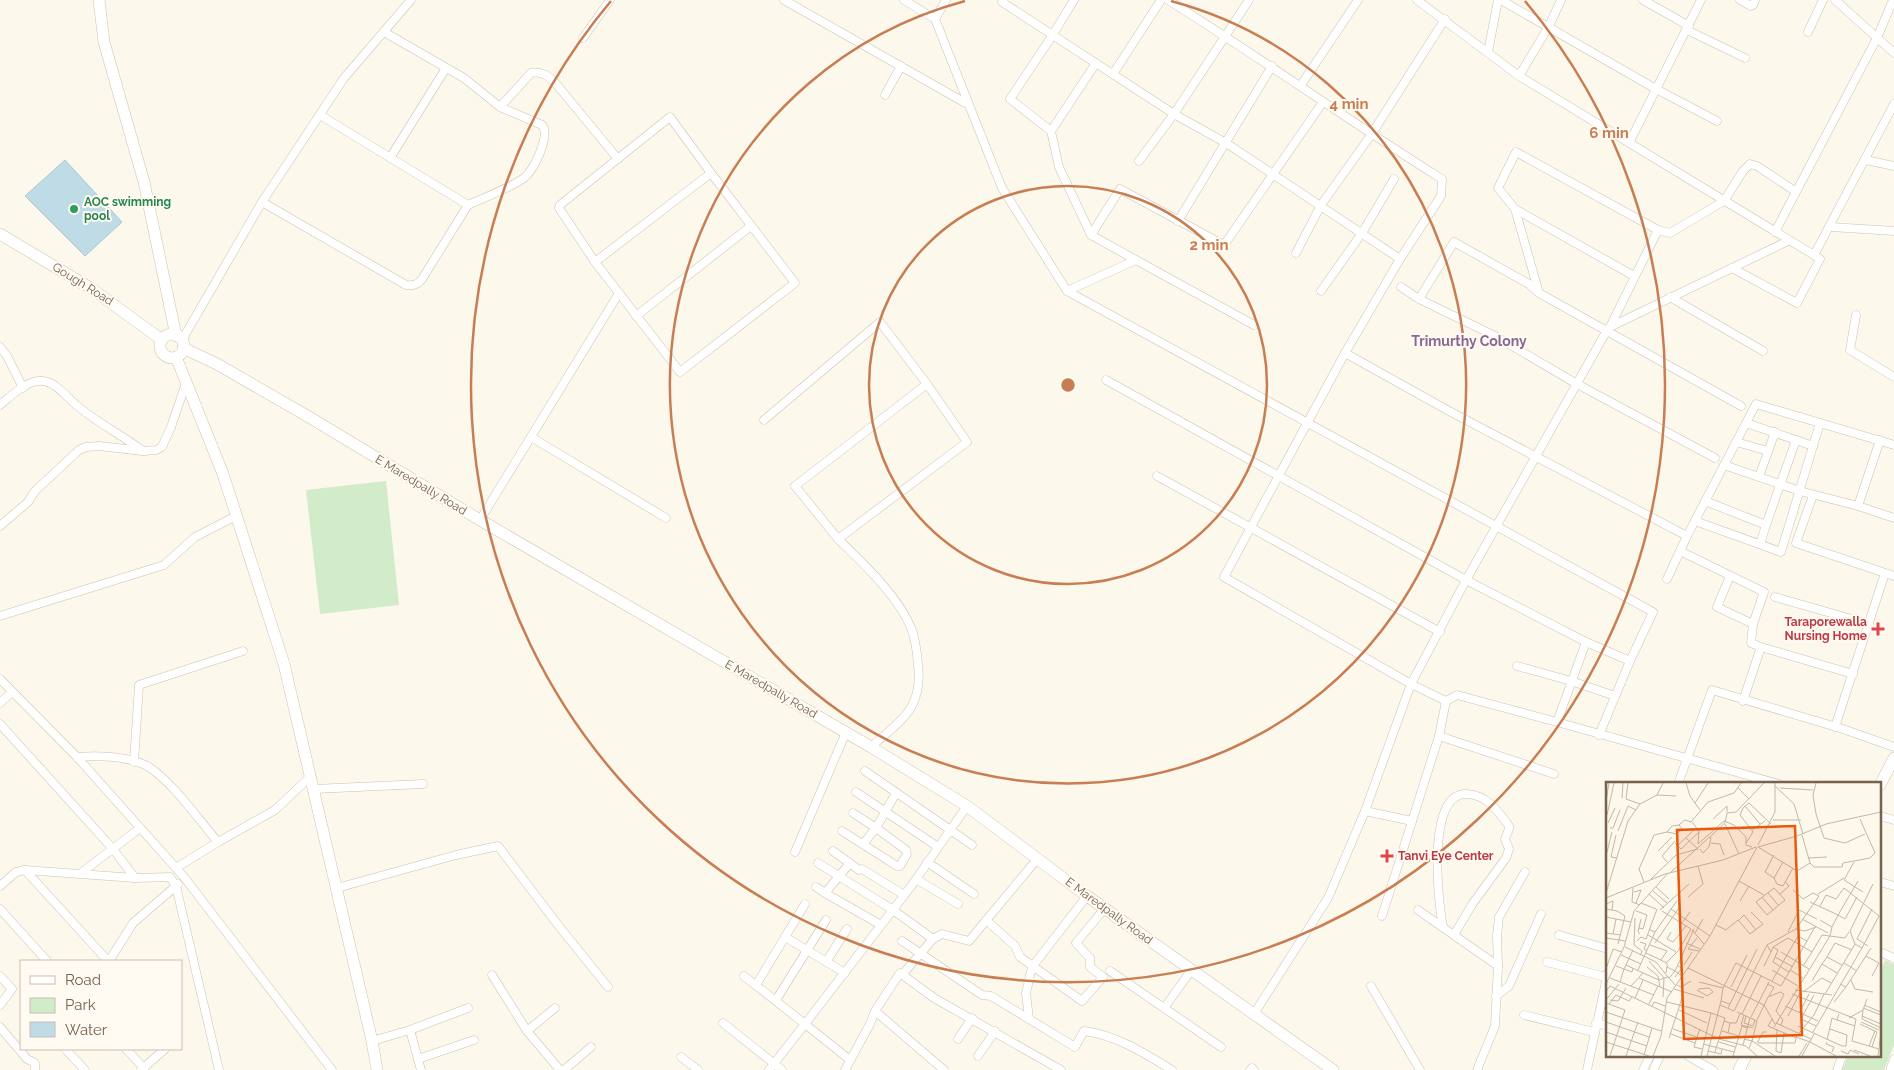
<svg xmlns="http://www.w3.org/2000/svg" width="1894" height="1070" viewBox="0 0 1894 1070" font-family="Raleway,sans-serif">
<rect width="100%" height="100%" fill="#fcf8eb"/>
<!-- green -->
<g fill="#d2ebc9">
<path d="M386,481L399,605L320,614L306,490Z"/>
<path d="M1885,960L1894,964V1045L1884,1070H1842L1848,1056H1880V972Z"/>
</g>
<!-- water -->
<path fill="#bfdce6" stroke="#a6cad8" d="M65,160L122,222L85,256L25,196Z"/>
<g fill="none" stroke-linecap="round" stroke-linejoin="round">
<!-- street casing -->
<g stroke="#cfc1b0" stroke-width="9">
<g id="street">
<path d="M784,0L969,105"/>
<path d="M904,0L935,19L1002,188L1067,291"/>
<path d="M1003,0L1002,2L1174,114L1226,143L1400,259"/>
<path d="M1074,0L1052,36L1010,99L1051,131L1059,167L1091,235"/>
<path d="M1168,0C1261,58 1349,121 1442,179L1441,196L1400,259L1345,353L1224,577L1411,684L1446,701L1457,695L1557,722L1586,642"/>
<path d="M1417,0L1519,76L1814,255"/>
<path d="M1501,0L1656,89L1717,121"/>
<path d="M1643,0L1689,26"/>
<path d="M1740,0L1751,6L1753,5L1755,0"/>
<path d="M1835,0L1894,53"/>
<path d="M935,19L946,0"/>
<path d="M1687,30L1745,58"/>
<path d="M1808,32L1823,0"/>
<path d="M583,38L610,0"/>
<path d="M1488,52L1498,0"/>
<path d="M1113,74L1161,0"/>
<path d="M1519,76L1549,26L1561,0"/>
<path d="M1301,85L1358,0"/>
<path d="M885,95L901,66"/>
<path d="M1323,102L1224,245L1120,189L1091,235L1136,260L1067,291L1653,612L1630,661L1599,735"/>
<path d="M500,107L531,73C543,71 549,76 557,85L618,159"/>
<path d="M320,115L468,205C481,199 517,185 525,177C534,169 551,135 542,125L500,107L464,78L384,32"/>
<path d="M670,117L711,173L795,283L680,372L595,262L559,208L560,205Z"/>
<path d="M1051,131L1096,63"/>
<path d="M1629,143L1701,0"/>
<path d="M390,158L446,68"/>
<path d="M1866,160L1894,166"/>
<path d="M1139,161L1174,114L1249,0"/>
<path d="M262,202L406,285C413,286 418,285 422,279L468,205"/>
<path d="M1515,209L1634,276"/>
<path d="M1178,221L1272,66"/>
<path d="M1831,227L1894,231"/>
<path d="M1775,232L1877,38L1893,0"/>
<path d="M1296,253L1321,205L1371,135L1445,19"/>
<path d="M1136,260L1254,325"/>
<path d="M595,262L711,173"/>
<path d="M1732,268L1797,303L1820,259L1814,255L1894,104"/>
<path d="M1401,287L1419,299L1495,336L1577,384L1715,458"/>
<path d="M1321,291L1362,233L1394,179"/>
<path d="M1670,297L1763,351"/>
<path d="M1419,299L1454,242L1529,284L1539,293"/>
<path d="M1856,315L1850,350L1894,377"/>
<path d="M636,316L751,226"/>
<path d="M1610,327L1658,230"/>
<path d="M182,340L262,202L344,78L411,0"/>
<path d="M0,347L7,356L23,388"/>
<path d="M1345,353L1449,411L1687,536"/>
<path d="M1106,380L1466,580L1586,642L1630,661"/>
<path d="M0,405C11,396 28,379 43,381C55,382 65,395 74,403C95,422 121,434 143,451"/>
<path d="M1741,406L1539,293L1515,209L1498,188L1516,152L1658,230L1670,233L1724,201L1743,171L1750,164L1757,166L1795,191"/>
<path d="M764,420L880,322L927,384L967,442L838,539C863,563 898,596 911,628C916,639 917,653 918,665C920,681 919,695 910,709C902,722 883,736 871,747"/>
<path d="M531,437L666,518"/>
<path d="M1796,440L1813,446L1820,423"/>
<path d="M1736,442L1768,451"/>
<path d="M1724,465L1800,491L1858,506L1894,518"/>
<path d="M1157,476L1440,632"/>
<path d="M1759,477L1775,432"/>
<path d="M1813,495L1796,543L1894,576"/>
<path d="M1705,501L1766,525L1796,440L1746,423"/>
<path d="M1858,506L1880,440"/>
<path d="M480,520L619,293"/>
<path d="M1695,521L1781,552L1813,446"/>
<path d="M0,526L28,502L35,491L50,477L79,450L86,447L99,446L143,451L156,450L162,447L171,427L186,383"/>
<path d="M838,539L795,486L927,384"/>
<path d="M1760,544L1766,525"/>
<path d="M1680,551L1764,592L1753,624L1751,643L1761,647"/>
<path d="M1730,576L1717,607L1753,624"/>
<path d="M1667,579L1687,536L1756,404L1894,445"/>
<path d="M1775,597L1869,624"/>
<path d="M0,616L164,565L195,537L236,516"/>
<path d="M1517,666L1571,681L1615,696"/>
<path d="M0,679L77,757L184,877L332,1070"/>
<path d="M1743,701L1761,647L1853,674"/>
<path d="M0,703L12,692"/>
<path d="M1557,722L1779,784"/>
<path d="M0,724L113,849L135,878"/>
<path d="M1835,727L1885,573"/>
<path d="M1439,736L1554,774"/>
<path d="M77,757C97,755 131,756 149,767C173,783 199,820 218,842L176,868"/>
<path d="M134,762L139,685L243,651"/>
<path d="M865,771L972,845"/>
<path d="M1678,784L1712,690L1840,728L1894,747"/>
<path d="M314,789L423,784"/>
<path d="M856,792L938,847"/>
<path d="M1365,811L1412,821"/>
<path d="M1880,816L1894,820"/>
<path d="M842,831L897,866H900L907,854L906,850L876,828L853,813"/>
<path d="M218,842L275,810L311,776"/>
<path d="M863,844L876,828L896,793"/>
<path d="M833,851L859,870L862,869L904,895"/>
<path d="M795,852L846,732"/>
<path d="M927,862L974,894"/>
<path d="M818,863L893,910L933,939"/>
<path d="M25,870L108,961"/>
<path d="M81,873L140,828"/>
<path d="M916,879L958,904"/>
<path d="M1880,882L1894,886"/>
<path d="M0,886L16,872L25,870L135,878L170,877L176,886L178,884"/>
<path d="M816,887L825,893L881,925"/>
<path d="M337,888L456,855L498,846L558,925L608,987"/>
<path d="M825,893L850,863"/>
<path d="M0,909L47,961"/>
<path d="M1418,910L1498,966"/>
<path d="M1382,916L1439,736L1446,701"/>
<path d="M986,920L1015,946L1020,957L1082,1001L1103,977L1090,967V958L1076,943L1105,908"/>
<path d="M1443,927C1438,902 1426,792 1467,794C1487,795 1498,811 1509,826V829L1505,839L1509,849L1506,858L1473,903L1454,935"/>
<path d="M1559,935L1608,949"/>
<path d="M785,937L845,973"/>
<path d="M902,941L982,995L991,996L1075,1047L1084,1031C1116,1035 1144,1053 1172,1070"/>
<path d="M1882,953L1894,958"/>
<path d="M109,961L133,923L176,886L219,1070"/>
<path d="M826,962L847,929"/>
<path d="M1547,962L1606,977"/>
<path d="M1110,971L1221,1047"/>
<path d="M492,975L527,1031L560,1070"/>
<path d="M902,975L933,939L942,934L969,941L1038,858"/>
<path d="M0,976L12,989L0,1005"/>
<path d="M744,976L805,1024L912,885L967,806"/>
<path d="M756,985L805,904"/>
<path d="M1371,986L1420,1070"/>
<path d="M1496,996L1509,986L1541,914"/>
<path d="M776,1000L826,920"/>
<path d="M1165,1007L1192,969"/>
<path d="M875,1011L944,1070"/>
<path d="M1254,1014L1328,898L1365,811L1411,684L1466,580L1606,332L1610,327L1788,241"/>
<path d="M1524,1015L1594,1032"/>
<path d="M1029,1019L1026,993L1032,967L1087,896"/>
<path d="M723,1023L782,1070"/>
<path d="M1596,1023L1608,1026"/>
<path d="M0,1027L27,1059L35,1063V1070"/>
<path d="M410,1030L421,1070"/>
<path d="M527,1031L555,1008"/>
<path d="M958,1039L972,1018"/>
<path d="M372,1041L410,1030L468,1008"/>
<path d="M126,1049L144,1068"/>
<path d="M67,1051L85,1070"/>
<path d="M978,1056L995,1031"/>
<path d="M1688,1056L1713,1070"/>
<path d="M681,1057L698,1070"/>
<path d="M418,1059L474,1040"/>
<path d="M1654,1068L1660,1056"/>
<path d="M141,1070L165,1049"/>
<path d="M564,1070L591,1047"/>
<path d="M769,1070L805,1024L850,1060"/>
<path d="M845,1070L870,1024L875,1011L900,973L934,998L1061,1070"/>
<path d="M1250,1070L1252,1068L1254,1070"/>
<path d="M1477,1070L1495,1026L1498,966L1497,936L1499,917L1525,872"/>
<path d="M1587,1070L1608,972"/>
<path d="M1643,1070L1650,1056"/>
<path d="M1837,1070L1842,1056"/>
<path d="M1890,1070L1894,1059"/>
</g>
</g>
<!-- secondary casing -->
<g stroke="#d2c3ae" stroke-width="12">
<g id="secondary">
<path d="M99,0L104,42L144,182L176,336"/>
<path d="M0,234L92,289L162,340"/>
<circle cx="172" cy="346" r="12"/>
<path d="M183,348L217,364L309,417L480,520L871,747L967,806L1087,896L1333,1070"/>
<path d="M176,357L223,474L284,664L372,1041L377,1070"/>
<path d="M1880,785L1894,758"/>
<path d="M1739,1070L1746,1056"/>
</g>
</g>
<!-- street -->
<use href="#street" stroke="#fff" stroke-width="8"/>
<!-- secondary -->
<use href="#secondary" stroke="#fff" stroke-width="11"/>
</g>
<!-- distance rings -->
<g fill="none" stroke="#c87d52" stroke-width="2.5">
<circle cx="1068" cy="385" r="199"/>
<path d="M1171 1A398 398 0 1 1 965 1"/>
<path d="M1525 1A597 597 0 1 1 611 1"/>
</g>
<!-- markers -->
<circle fill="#2e9e5b" stroke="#fffbf2" stroke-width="2" cx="74" cy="209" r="5"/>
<g fill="#e0444e" stroke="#fffbf2" stroke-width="2">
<path d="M1875.5 621.5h5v5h5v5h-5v5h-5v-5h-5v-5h5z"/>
<path d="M1384.5 848.5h5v5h5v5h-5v5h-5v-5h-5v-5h5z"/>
</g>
<g text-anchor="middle" stroke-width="4" stroke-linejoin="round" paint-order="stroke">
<!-- leisure labels -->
<g font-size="12" font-weight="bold" fill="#27864d" stroke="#fffbf2" text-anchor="start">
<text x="84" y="206">AOC swimming<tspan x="84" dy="14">pool</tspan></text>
</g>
<!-- street labels -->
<g font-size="12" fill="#78624e" stroke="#fffbf2">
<text transform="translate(83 284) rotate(32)" y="4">Gough Road</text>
<text transform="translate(421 485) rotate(31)" y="4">E Maredpally Road</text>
<text transform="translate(771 689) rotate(30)" y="4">E Maredpally Road</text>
<text transform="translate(1109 911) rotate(36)" y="4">E Maredpally Road</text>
</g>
<!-- health labels -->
<g font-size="12" font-weight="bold" fill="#be3a42" stroke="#fffbf2" text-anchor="end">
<text x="1867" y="626">Taraporewalla<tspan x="1867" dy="14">Nursing Home</tspan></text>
<text x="1398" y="860" text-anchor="start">Tanvi Eye Center</text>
</g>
<!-- neighbourhood labels -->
<g font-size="14" font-weight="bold" fill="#8a6693" stroke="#fffbf2">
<text x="1469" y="346">Trimurthy Colony</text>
</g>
</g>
<!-- overview -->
<g transform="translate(1606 782)">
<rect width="275" height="275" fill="#fcf8eb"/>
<path fill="none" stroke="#c3b8a7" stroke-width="1" d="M22,1L20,17L34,22M80,1L84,14L94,28M210,1L207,13L210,32L218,56L239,61L259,52M169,4L188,22L197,52M132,6L143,17M174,6L207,8M51,13L70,14M16,16L17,1M0,19L3,1M89,21L102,1M139,24L154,42M1,33L8,1M107,37L121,24V30M167,38H195M86,40L93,49L92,62M2,41L9,26M119,42L133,72M73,43L79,38L85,40L102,20L128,11L135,1M4,46H7L14,28M146,48L159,39M12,49L22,24L30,28M10,53L5,75L11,76M69,61L75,67L93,50M105,61L114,62L118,73M140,61L147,50L134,33L137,26L143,21L165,42M92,62L118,39L128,43L140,55V63L146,65M152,63L169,30V1M71,64L90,46M152,65L191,54L220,42L275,30M152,65L191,89L204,81L196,53M94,67L97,71L103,65L105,55M52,69L66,55M168,73L159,90L168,96M0,74L6,50M202,76L221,75M61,80L56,74L69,59M177,80L168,96L171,102L177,104L187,86M248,80L238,98L257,110M204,81L208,85H236L237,81L264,76L269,71L254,37M65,90L119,41L121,31L130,30L158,1M45,97L70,73L92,67L80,56M133,99L158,113M38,100L33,87L48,53L61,50L66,44L73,43L76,47L71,52L61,50M50,105L63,117M27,106L26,120L34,123M168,106L179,118L161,133L150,120ZM47,109L61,121M28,110L35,108L30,121M0,111L22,39L34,22L51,13L57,1M162,111L172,123M43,112L58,126M174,112L183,104L179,99M212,112L238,96M82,115L97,102L92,84M156,115L167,128M251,115L239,137L232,133L252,99M0,116L59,92L117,78L150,65M71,119L65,127L79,137L75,142M134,119L143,104M204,120L232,133L226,145L214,138M35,121L50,127M0,122L7,119L6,128M214,124L220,113L230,117L238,106L273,134L256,166L249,162M0,127L11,129L19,134L12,162M54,128L83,102M30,129L41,133L37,147L33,146M56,129L85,147L72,169L60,181M84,130L79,137L104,154M0,135L25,140M29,136L28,163L36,169L35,172M196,137L222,151M133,138L138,133L150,148M110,143L120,148L132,138L144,152L157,142L145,130M190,147L199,149L210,145M86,148L98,162M49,150L65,127M65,150L61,157L67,160L80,144M182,150L193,128L211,137M0,151L15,153M89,151L97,137M7,152L10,137M34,152L32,150L35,137M42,153L70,170M0,156L20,159M91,156L82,167L93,169M31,159L35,155L40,157L51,127M34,160L40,162L38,167L41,169M49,161L75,123M80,161L94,167M44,163L61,169L55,178M161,163L190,147L213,114L207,111L197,117L187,108M262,164L251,157L266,127M19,165L50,180L62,195M167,165L182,156L206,170L197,184M175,170L203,187M206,170L216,153L239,156L243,150M40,171L61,181V185M15,173L35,182M260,174L273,181L266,194M169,175L187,185M221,175L229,161L246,168M43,179L58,196M238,181L251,189M20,183L37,191L25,204M78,183L86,170M10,184L18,187L27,168M158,184L165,170M41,185L52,194L54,205M82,186L158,223L169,242M0,187L7,167L16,170M32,188L49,150L44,148M166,188L192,204M184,188L197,196M37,191L53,198L58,196M60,191L61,185L69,189L63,196M231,191L216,182L221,175L236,183M76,194L69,189L88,147M69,195L76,186L72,184M4,196L48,213M33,196L66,210M245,198L249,207L267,210M166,199L192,154L201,159M206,199L216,182M14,200L18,187L26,190L27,186M93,200L117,206M0,202L18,165L28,129L62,91M161,202L168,205L163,214M234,202L240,205L265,166M71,203L75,205L85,199M125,205L141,173M68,207L98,216M1,208L4,204L113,257L140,264L151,274M91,208L101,214L107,210L103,206L92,207M189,208L226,213M197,210L216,196L225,201M186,212L250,237L246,259L273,267M219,212L249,162L244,149L267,102M208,213L195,237L210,244M57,215L58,196L62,195L70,204M29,216L37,198M0,218L13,202M4,218L12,219L20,206M61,220L105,231M228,220L240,205M0,221L19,228L4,274M3,222L10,213L23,219L26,215M43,222L52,204M124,222L115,219L117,206L130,181L175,204L209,145M114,223L128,229L161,163L165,170L167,165L172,168L167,180L183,190M258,223L275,230M46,224L48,220L59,224M179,224L212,239M122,226L151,167M257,226L275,233M73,228L101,241M257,228L256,237L275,246M0,230L55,249M131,230L151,239L146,259L169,274M193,231L203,212M136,232L155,194M138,233L135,243L147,246M140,234L138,241L147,244L149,238M182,234L195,209M256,234L275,242M145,235L163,200M243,236L257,228L261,217M151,238L162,215L174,210L178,212L170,229L177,238L175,243M231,238L249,244M118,239L124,241L122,251M0,240L43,255M255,240L273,248M124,241H130L134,232M170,241L205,257M254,242L271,250L266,265M192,244L236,264H240L241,253M168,245L224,154L226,145M67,247L91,255L94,247M171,247L170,269L175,271L178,251M224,247L241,253M116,249L133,254M0,250L41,264M207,250L256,166M65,252L89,261M91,255L88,265L96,267M63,256L76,216M138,257L146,259L143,266M221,258L226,236L231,238L233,232M0,260L43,274M113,260L129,265M204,260L190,255L208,233L218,212M204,260L230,274M221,260L220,262L228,265L226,270M151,261L157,250H161M152,261H189L190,256L162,244L166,237M97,262L128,270M137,263L144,236M263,264L269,249M248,268L264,274M102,269L115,272L116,267M235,269L242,272L244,268L253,272M38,273L46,246M20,274L32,240M47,274L55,254L61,216L104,154L151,65M95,274L105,231L119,236L109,270M101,274L115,219M127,274L136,244L141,246M193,274L201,261M196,274L208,252M272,274L275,250"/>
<path fill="#e8590c" fill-opacity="0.15" stroke="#e8590c" stroke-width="2.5" d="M189,44L196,253L78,257L71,48Z"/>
<rect width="275" height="275" fill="none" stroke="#78624e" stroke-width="2.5"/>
</g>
<circle cx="1068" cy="385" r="8" fill="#c87d52" stroke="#fffbf2" stroke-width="2.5"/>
<g font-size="15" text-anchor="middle" font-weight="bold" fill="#c87d52" stroke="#fffbf2" stroke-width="4" stroke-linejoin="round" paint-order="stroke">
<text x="1349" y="109">4 min</text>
<text x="1609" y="138">6 min</text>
<text x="1209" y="250">2 min</text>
</g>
<!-- legend -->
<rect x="20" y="960" width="162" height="90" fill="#fffbf2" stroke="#c9beb0"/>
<rect x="30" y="976" width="25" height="8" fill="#ffffff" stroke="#c9beb0"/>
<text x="65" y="985" font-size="15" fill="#78624e">Road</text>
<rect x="30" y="998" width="25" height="15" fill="#d2ebc9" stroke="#c9beb0"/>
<text x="65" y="1010" font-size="15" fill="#78624e">Park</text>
<rect x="30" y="1022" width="25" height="15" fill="#bfdce6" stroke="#c9beb0"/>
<text x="65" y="1035" font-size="15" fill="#78624e">Water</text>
</svg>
